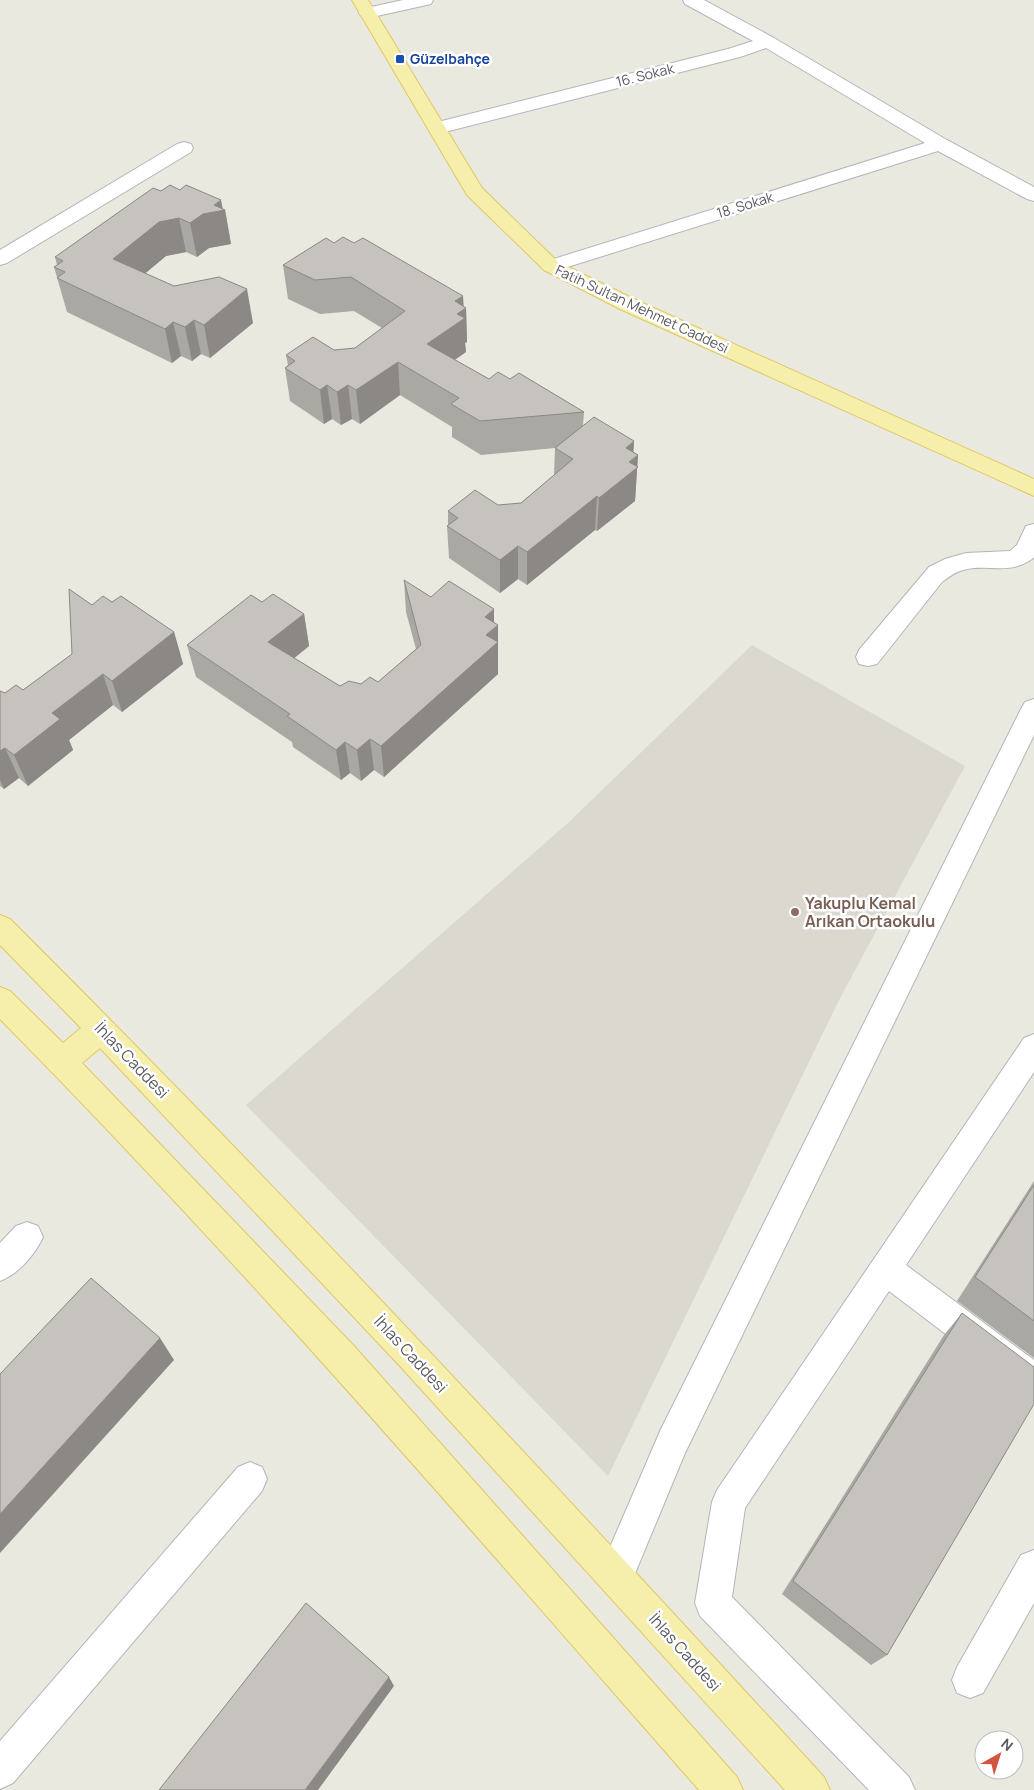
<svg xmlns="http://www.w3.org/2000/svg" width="1034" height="1790" viewBox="0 0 1034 1790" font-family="Manrope,sans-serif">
<rect width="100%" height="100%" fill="#eae9e0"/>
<!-- education -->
<path fill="#dad8cf" d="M752,645L965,766L838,1002L608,1476L246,1105L569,822Z"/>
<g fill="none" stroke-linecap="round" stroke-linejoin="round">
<!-- minor casing -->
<g stroke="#b3b5ba" stroke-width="2">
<g id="minor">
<path d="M403,0H433L431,4L368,18L362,17L359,13L362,9Z"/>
<path d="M683,0H704L774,38L947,140L1034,187V201L1027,199L938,151L558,270L551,272L544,270L541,266L544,262L925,143L766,48L740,57L437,134L430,132L428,128L430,124L728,49L753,41L685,4Z"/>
<path d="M184,142L191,144L193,148L191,152L7,263L0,265V250L177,144Z"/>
<path d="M1034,524V557L1032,559C1008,576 987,563 963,570C955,572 949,577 942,582L877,664L868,666L859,664L856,657L859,650L929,567L945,559L966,553L1010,551L1017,545L1026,526Z"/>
<path d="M1034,699V735L685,1453L629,1588L616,1593L603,1588L598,1575L661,1429L1021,709L1025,702Z"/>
<path d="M1034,1034V1072L906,1265L1034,1360V1397L1022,1392L889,1291L745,1508L732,1597L909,1777L915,1790H869L700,1616L695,1603L712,1502L717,1490L1024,1038Z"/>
<path d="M27,1222L38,1226L43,1237C35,1255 18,1274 0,1281V1243L16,1226Z"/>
<path d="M250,1462L262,1467L267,1479L262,1491L13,1783L0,1789V1741L238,1467Z"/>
<path d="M1034,1550V1603L983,1693L970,1698L957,1693L952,1680L957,1667L1021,1555Z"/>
</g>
</g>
<!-- major casing -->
<g stroke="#e0c764" stroke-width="2">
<g id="major">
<path d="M352,0H368L482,188L558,262L634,299L1034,479V496L620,309L544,270L467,195Z"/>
<path d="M0,915L10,919C289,1197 557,1486 824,1777L830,1790H785L399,1365L100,1048L82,1063L354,1346L737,1777L743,1790H699C470,1529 244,1266 0,1019V987L10,991L63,1043L81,1028L0,945Z"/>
</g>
</g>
<!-- minor -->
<use href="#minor" fill="#fff" fill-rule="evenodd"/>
<!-- major -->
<use href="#major" fill="#f5efab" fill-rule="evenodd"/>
</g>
<!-- wall -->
<g fill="#aaa8a3">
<path d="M180,190L225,210L231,244L209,248L197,257L186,252L166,256L145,273L253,323L210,358L201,354L192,361L181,356L172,363L67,312L54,267L57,265L55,257L161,191Z"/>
<path d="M334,243L466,308L467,342L465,343L466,352L455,360L489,379H510L584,412L583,425L634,441L633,452L638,455L635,501L597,531L595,530L527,585L518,579L500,593L449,558L447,526L448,525V511L521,503L554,475L555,448L481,455L452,437V427L400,395L360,424L352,419L341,425L332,419L324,424L290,401L285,368L288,365L286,355L355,348L382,328L354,311L320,314L288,299L283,265Z"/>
<path d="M404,580L431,597L494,609V623L498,657V674L384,777L374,770L361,781L350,773L341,780L293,747L292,742L196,677L187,645L262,602L304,614L309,646L294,658L340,686L361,684L378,682L416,649L406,612Z"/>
<path d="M112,602L174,632L183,664L122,712L113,705L69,740L73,750L28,786L19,778L4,789L0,786V691L5,693L23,690L72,654L92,605Z"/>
<path d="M1034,1181V1358L957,1301Z"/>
<path d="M962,1313L887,1655L871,1665L782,1594L944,1335Z"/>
</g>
<!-- shaded-wall -->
<g fill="#8b8885">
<path d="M221,200L223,210H225L231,244L209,248L197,257L190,223Z"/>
<path d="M179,218L186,252L166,256L122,293L113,259L159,222Z"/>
<path d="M247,289L253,323L210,358L204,325Z"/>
<path d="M463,296L464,310L466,308L467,342L465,343L466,352L429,377L427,344L455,301Z"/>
<path d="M194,320L201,354L192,361L185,327Z"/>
<path d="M173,322L181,356L172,363L165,329Z"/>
<path d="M398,362L400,395L360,424L356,390Z"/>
<path d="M327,385L332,419L324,424L320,390Z"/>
<path d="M348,385L352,419L341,425L337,392Z"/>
<path d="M634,441L633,460L638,455L635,501L597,531L599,498L626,448Z"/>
<path d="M597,496L595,530L527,585V552Z"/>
<path d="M518,546V579L500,593V560Z"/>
<path d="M494,609V628L498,625V674L384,777L381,746L485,617Z"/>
<path d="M304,614L309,646L275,674L268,642Z"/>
<path d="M174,632L183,664L122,712L112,681Z"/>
<path d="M103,674L113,705L69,740L73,750L28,786L14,755L52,713Z"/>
<path d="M370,739L374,770L361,781L357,750Z"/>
<path d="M345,742L350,773L341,780L336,750Z"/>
<path d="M5,748L19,778L4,789L0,780V751Z"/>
<path d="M160,1338L174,1360L0,1553V1514Z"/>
<path d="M389,1677L394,1686L318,1790H305Z"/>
</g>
<!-- building -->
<g fill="#c6c3be" stroke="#8b8885">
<path d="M170,185L180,190L186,185L221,200L214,205L225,210L203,214L190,223L179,218L159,222L113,259L174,286L219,277L247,289L204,325L194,320L185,327L173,322L165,329L57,278L65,272L54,267L63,261L55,257L153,188L161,191Z"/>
<path d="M343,237L354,243L363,238L463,296L455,301L466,308L457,314L465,318L427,344L489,379L498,372L510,379L519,373L584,412L480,421L451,404L459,398L398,362L356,390L348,385L337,392L327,385L320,390L285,368L295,361L286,355L313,337L334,350L355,348L405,311L351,277L315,280L283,265L326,238L334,243Z"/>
<path d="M594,417L634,441L626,448L638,455L629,462L638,467L599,498L597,496L527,552L518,546L500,560L447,526L458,518L448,511L475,490L498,505L521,503L573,459L555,448Z"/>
<path d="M404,580L431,597L449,581L494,609L485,617L498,625L486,635L498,642L381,746L370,739L357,750L345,742L336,750L287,716L290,714L187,645L251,595L262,602L273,594L304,614L268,642L340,686L349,681L361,684L370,677L378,682L421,645Z"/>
<path d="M69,589L92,605L103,596L112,602L121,596L174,632L112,681L103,674L52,713L60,719L14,755L5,748L0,751V691L5,693L16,685L23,690L72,654Z"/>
<path d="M1034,1185V1321L975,1277Z"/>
<path d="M91,1278L160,1338L0,1514V1374Z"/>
<path d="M962,1313L1034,1367V1404L887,1655L793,1581Z"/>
<path d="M306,1603L389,1677L305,1790H159Z"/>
</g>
<!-- markers -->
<rect fill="#1a4fb4" stroke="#fff" stroke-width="2" x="395" y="54" width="10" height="10" rx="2.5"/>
<circle fill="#8d6e63" stroke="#fff" stroke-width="2" cx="795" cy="912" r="5"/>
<g text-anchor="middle" stroke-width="5" stroke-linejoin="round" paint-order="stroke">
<!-- far-transit labels -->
<g font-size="14" font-weight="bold" fill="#164399" stroke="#fff" text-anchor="start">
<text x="410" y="64">Güzelbahçe</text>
</g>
<!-- far-street labels -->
<g font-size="14" fill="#595b60" stroke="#fff">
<text transform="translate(645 75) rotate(-14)" y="5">16. Sokak</text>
<text transform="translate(745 205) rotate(-17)" y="5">18. Sokak</text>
<text transform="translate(642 309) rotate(25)" y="5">Fatih Sultan Mehmet Caddesi</text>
</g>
<!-- education labels -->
<g font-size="16" font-weight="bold" fill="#785e54" stroke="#fff" text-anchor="start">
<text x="805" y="909">Yakuplu Kemal<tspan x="805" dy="18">Arıkan Ortaokulu</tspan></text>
</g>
<!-- street labels -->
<g font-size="16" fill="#595b60" stroke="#fff">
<text transform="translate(132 1060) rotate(46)" y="6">İhlas Caddesi</text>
<text transform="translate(411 1354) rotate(47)" y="6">İhlas Caddesi</text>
<text transform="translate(685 1652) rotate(48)" y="6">İhlas Caddesi</text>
</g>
</g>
<!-- north arrow -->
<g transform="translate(999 1755) rotate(39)"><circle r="24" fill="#ffffff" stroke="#bdbdbf"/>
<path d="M0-4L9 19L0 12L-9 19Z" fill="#d4553d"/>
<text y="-8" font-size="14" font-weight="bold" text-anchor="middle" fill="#595b60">N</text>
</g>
</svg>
